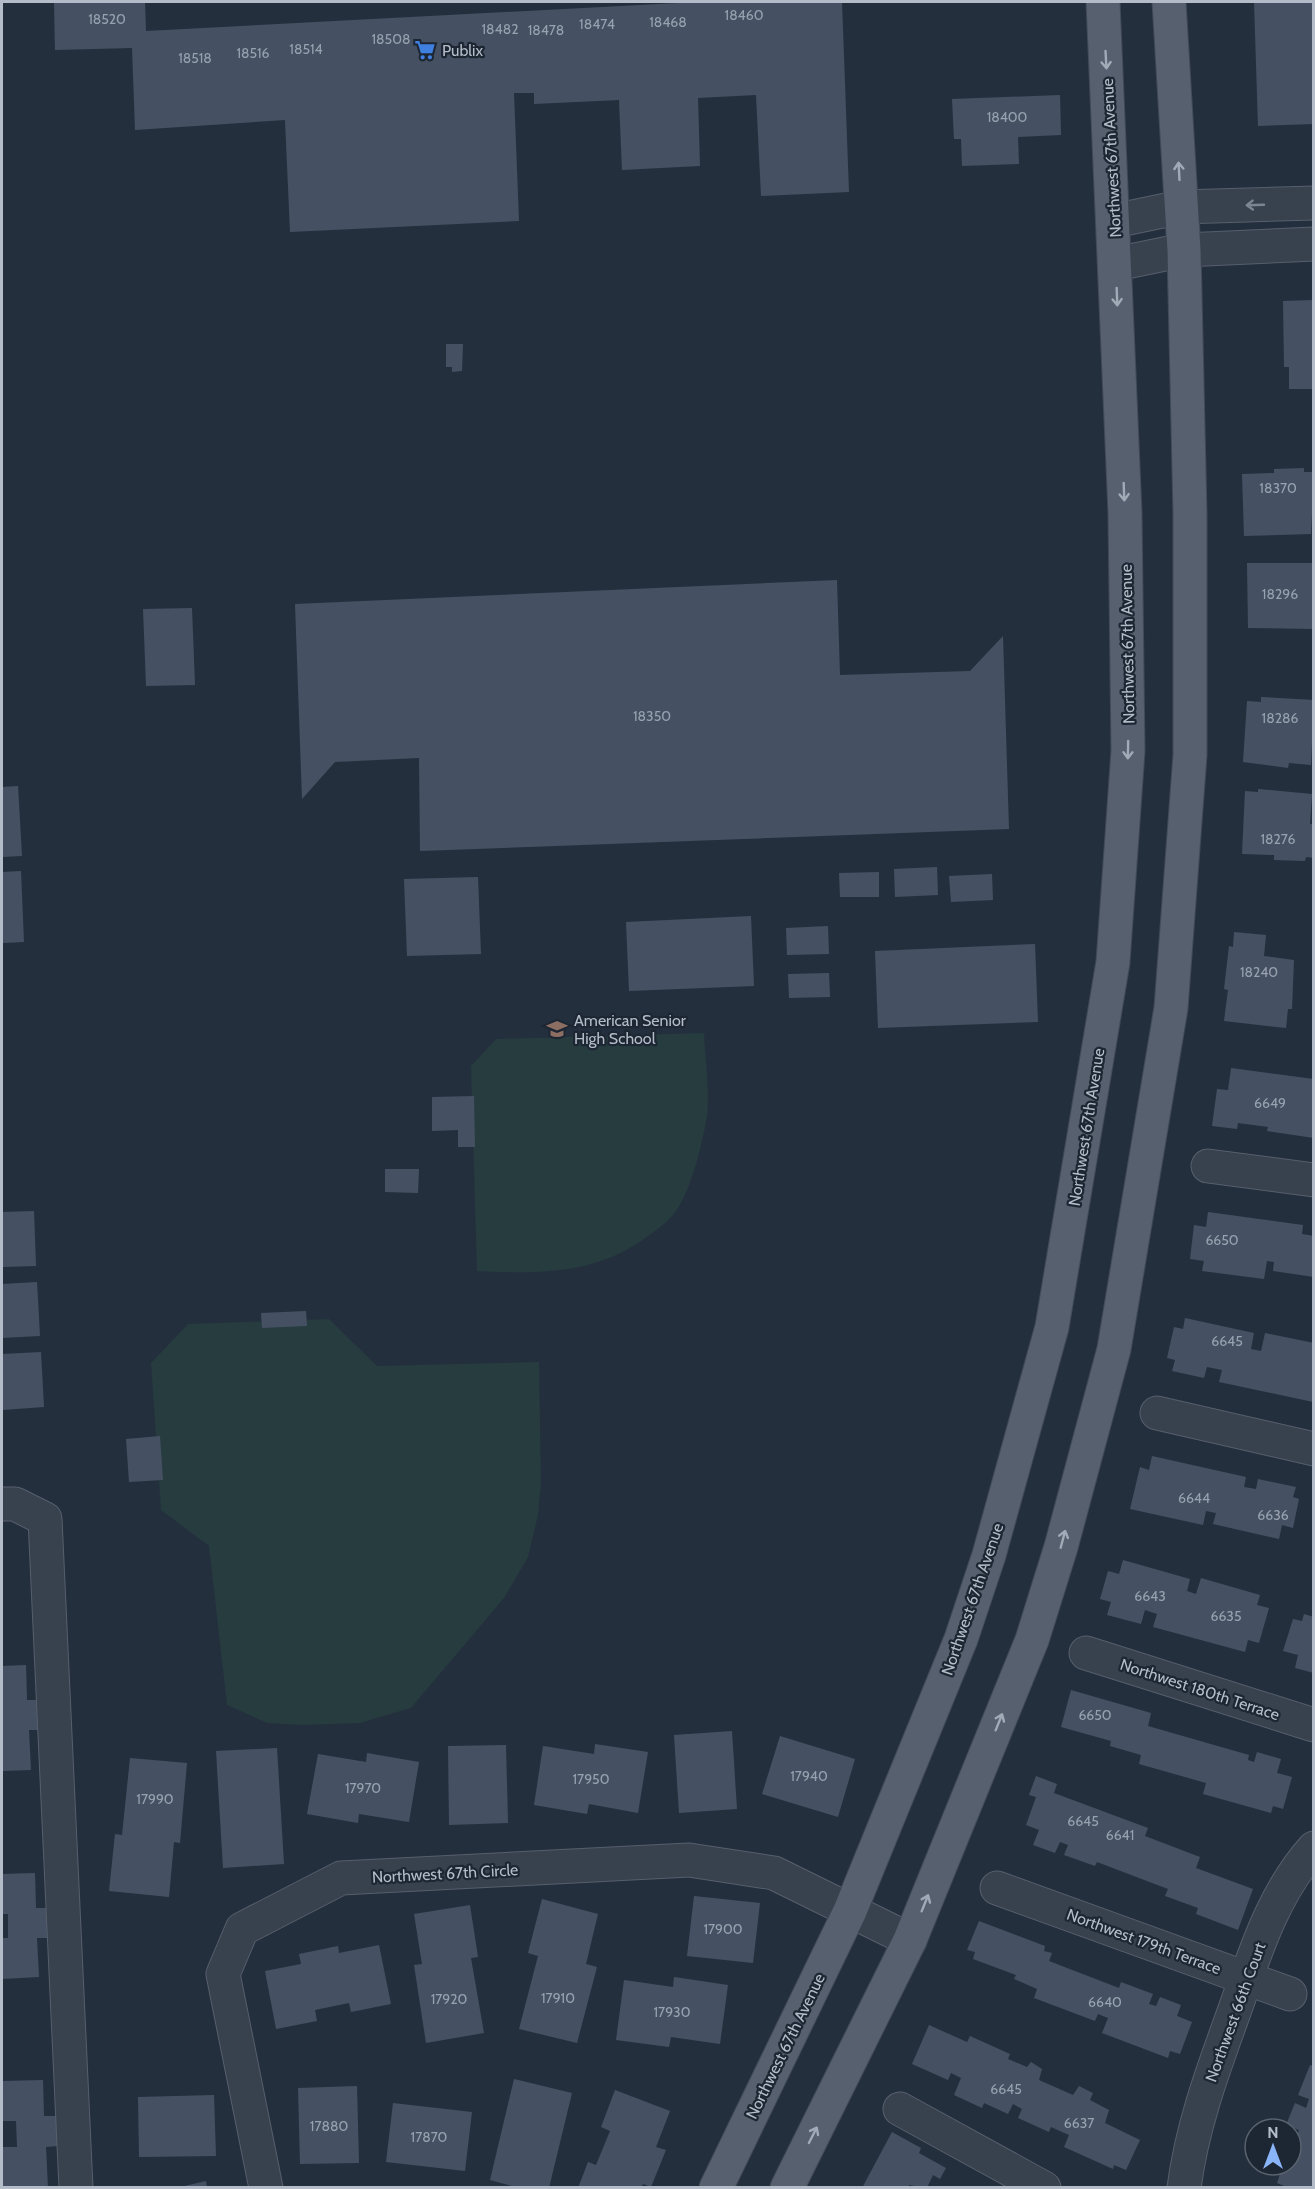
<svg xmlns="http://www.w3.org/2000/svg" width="1315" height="2189" viewBox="0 0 1315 2189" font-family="Cabin,sans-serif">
<rect width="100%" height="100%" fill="#242f3e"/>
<!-- green -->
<g fill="#263c3f">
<path d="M704,1033C705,1060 710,1090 707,1116C703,1141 692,1187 678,1208C671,1220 659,1228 648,1236C597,1275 538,1274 477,1271L471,1066L496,1039Z"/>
<path d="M329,1319L377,1366L539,1362L541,1483L538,1515L528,1557L504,1598L411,1708L360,1723L302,1725L267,1723L227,1705L209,1546L161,1510L151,1363L188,1324Z"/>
</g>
<!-- building -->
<g fill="#455162">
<path d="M54,2H145L146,31L697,2H842L849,192L761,196L756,95L698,98L700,166L622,170L619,100L534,104V93H514L519,221L290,232L285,120L135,130L132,48L55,50Z"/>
<path d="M1254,2H1314V124L1258,126Z"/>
<path d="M1060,95L1061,135L1018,137L1019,164L962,166L961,139H954L952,99Z"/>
<path d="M1314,300V389H1289V367H1284L1283,301Z"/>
<path d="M446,344H463L462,371L452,372V367H446Z"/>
<path d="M1304,468V472H1314L1311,534L1244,536L1242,474L1274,473V469Z"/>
<path d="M1247,563H1314L1313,629L1248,628Z"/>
<path d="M837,580L840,675L970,671L1003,636L1009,829L420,851L419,758L335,762L302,799L295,604Z"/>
<path d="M192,608L195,685L146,686L143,609Z"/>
<path d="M1261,697L1314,700L1311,765L1289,763L1288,768L1243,762L1247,701L1261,702Z"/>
<path d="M18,786L22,856L2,857V787Z"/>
<path d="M1258,789L1312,794L1310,824H1314V858L1306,857L1305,861L1274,860V855L1242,854L1245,791L1258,792Z"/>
<path d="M937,867L938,895L895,897L894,869Z"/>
<path d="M21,871L24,942L2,943V872Z"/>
<path d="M879,872V897H840L839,873Z"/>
<path d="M992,874L993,900L951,902L949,876Z"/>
<path d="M478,877L481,954L407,956L404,879Z"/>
<path d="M751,916L754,986L629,991L626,922Z"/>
<path d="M828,926L829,954L787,955L786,928Z"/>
<path d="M1234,932L1266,935L1264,956L1294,960L1292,1009H1288L1286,1028L1224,1021L1228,990L1224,989L1229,946L1233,947Z"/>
<path d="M1035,944L1038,1022L878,1028L875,951Z"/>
<path d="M829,973L830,997L789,998L788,974Z"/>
<path d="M1231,1068L1314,1079V1138L1267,1131L1268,1127L1238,1123L1237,1129L1212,1126L1217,1089L1228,1090Z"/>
<path d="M474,1096L475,1147H458V1130L432,1131V1097Z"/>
<path d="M385,1169H419L418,1193L385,1192Z"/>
<path d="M34,1211L36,1266L2,1267V1212Z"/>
<path d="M1208,1212L1303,1225L1302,1234L1314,1236V1277L1273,1271L1274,1262L1267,1261L1264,1279L1202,1271L1204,1261L1190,1259L1194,1225L1206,1227Z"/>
<path d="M37,1282L40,1336L2,1338V1284Z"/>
<path d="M306,1311L307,1326L262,1328L261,1313Z"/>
<path d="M1185,1318L1254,1333L1251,1349L1261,1351L1265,1333L1314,1343L1313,1402L1219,1382L1222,1370L1207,1367L1204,1378L1172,1371L1175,1360L1167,1358L1174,1327L1183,1329Z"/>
<path d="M41,1352L44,1407L2,1410V1354Z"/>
<path d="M160,1436L163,1480L129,1482L126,1439Z"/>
<path d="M1152,1456L1246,1477L1244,1487L1256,1489L1258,1479L1296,1487L1293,1497L1299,1499L1293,1528L1282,1525L1279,1539L1213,1524L1216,1513L1206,1511L1203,1525L1130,1509L1140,1467L1149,1470Z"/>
<path d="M1123,1560L1190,1579L1187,1591L1196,1594L1201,1578L1260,1595L1257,1605L1269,1608L1259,1643L1248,1640L1245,1652L1153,1627L1157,1614L1145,1610L1141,1624L1107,1615L1111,1602L1100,1599L1108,1571L1119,1574Z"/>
<path d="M1304,1614L1314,1617V1673L1295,1668L1298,1655L1283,1651L1293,1619L1302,1621Z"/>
<path d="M26,1665L27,1700H39L38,1730H29L31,1770L2,1771V1666Z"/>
<path d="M1071,1690L1151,1713L1148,1726L1249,1755L1248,1760L1254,1762L1257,1752L1281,1759L1277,1773L1292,1777L1283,1809L1273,1806L1271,1813L1203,1794L1206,1783L1139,1764L1141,1755L1110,1746L1111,1741L1061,1727Z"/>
<path d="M732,1731L737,1809L679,1813L674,1735Z"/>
<path d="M780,1736L855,1759L838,1817L762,1794Z"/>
<path d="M595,1744L648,1752L638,1813L589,1804L587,1814L534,1805L543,1746L594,1754Z"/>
<path d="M506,1745L508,1823L449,1825L448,1746Z"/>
<path d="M277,1748L284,1864L223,1868L216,1751Z"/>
<path d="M367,1753L419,1762L409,1822L359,1814L358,1823L307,1814L318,1754L366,1762Z"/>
<path d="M130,1758L187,1763L180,1843L174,1842L169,1897L109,1891L115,1834L122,1835Z"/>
<path d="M1036,1776L1057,1784L1054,1793L1148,1828L1145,1836L1200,1857L1196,1868L1253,1889L1238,1930L1196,1914L1198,1908L1165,1896L1168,1889L1097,1862L1095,1866L1064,1855L1068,1845L1060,1842L1055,1853L1033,1845L1039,1830L1026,1825L1036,1797L1029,1795Z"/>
<path d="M35,1873L36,1908H48V1938H37L39,1977L2,1979V1938H8V1914H2V1874Z"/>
<path d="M694,1896L760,1903L753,1963L687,1956Z"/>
<path d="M542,1899L598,1914L586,1964L597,1967L577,2043L519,2029L538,1956L528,1953Z"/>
<path d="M470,1905L478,1957L471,1958L484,2033L426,2043L414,1965L422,1964L414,1914Z"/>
<path d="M979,1921L1045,1946L1044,1951L1052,1953L1049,1961L1119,1988L1121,1982L1153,1994L1149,2004L1156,2006L1160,1997L1181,2005L1177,2016L1192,2022L1180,2054L1170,2051L1168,2058L1102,2033L1108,2018L1098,2014L1095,2021L1034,1998L1037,1989L1014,1979L1016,1975L973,1959L975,1952L967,1950Z"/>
<path d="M379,1945L391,2004L351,2012L349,2003L315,2010L317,2021L276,2029L265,1971L301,1964L299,1954L338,1946L339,1953Z"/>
<path d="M674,1977L728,1985L720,2044L671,2037L669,2047L616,2040L624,1980L673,1987Z"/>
<path d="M929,2025L967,2042L970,2036L1010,2054L1008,2059L1027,2067L1031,2062L1042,2069L1039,2080L1073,2095L1079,2086L1093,2093L1090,2100L1109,2110L1105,2123L1140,2140L1126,2170L1114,2165L1113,2169L1064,2147L1069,2135L1051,2127L1049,2132L1018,2118L1022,2109L1013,2104L1008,2114L984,2103L982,2108L954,2095L961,2078L951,2073L948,2080L912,2064Z"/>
<path d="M1310,2065L1314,2066V2188H1289L1277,2183L1280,2174L1271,2171L1273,2165H1291V2141L1294,2142L1299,2130L1286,2125L1295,2103L1306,2108L1309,2099L1298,2095Z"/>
<path d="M514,2079L572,2093L549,2188H519L490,2180Z"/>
<path d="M43,2080L44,2116H57V2146L46,2147L48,2188H2V2147H17L16,2121H2V2081Z"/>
<path d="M357,2086L359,2163L300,2164L298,2088Z"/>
<path d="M615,2090L670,2111L656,2147L666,2150L651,2187L643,2184L641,2188H578L588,2162L596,2165L610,2131L601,2127Z"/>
<path d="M214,2095L216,2156L139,2157L138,2097Z"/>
<path d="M393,2103L472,2112L465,2171L386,2162Z"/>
<path d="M892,2132L921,2148L919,2153L946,2168L940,2179L933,2175L927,2188L909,2185L908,2188H862Z"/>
<path d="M206,2181L207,2188H180V2187Z"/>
</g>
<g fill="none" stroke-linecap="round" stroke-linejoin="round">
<!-- minor casing -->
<g stroke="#565f6c" stroke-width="35">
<g id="minor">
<path d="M1114,221L1181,207L1314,203"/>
<path d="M1116,264L1184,250L1314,244"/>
<path d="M1208,1166L1314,1180"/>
<path d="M1157,1413L1314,1449"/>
<path d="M2,1504H15L45,1519L76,2188"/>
<path d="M1086,1653L1314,1725"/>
<path d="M997,1888L1290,1994"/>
<path d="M900,2109L1044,2188"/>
<path d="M266,2188L223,1974L242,1929L341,1878L689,1860L774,1873L910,1940"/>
<path d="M1184,2188C1192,2126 1213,2070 1234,2012C1254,1956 1273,1893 1314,1848"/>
</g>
</g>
<!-- major casing -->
<g stroke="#414a57" stroke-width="35">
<g id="major">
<path d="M716,2188L850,1911L961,1639L989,1555L1052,1327L1113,962L1128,751L1125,513L1103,2"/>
<path d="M787,2188L910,1940L1032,1640L1061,1547L1114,1349L1171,1008L1190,755V514L1184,250L1169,2"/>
</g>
</g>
<!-- minor -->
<use href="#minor" stroke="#38414e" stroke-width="33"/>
<!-- major -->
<use href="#major" stroke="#56606e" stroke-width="33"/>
</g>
<!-- one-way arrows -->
<defs><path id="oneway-shaft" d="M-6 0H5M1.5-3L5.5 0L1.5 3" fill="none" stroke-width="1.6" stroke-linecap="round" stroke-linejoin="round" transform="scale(1.5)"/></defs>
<g stroke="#a1aab7">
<use href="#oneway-shaft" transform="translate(1106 60) rotate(87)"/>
<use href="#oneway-shaft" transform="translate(1179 171) rotate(-93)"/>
<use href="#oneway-shaft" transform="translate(1117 297) rotate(88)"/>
<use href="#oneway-shaft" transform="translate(1124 492) rotate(88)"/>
<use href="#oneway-shaft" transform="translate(1128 750) rotate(91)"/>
<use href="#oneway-shaft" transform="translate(1063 1539) rotate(-75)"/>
<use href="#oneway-shaft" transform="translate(999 1722) rotate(-68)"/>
<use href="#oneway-shaft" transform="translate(925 1903) rotate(-68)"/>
<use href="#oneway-shaft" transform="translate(813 2135) rotate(-63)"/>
</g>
<use stroke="#7c8592" href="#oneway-shaft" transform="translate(1255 205) rotate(178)"/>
<!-- icons -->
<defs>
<g id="supermarket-bare" transform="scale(1.62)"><path d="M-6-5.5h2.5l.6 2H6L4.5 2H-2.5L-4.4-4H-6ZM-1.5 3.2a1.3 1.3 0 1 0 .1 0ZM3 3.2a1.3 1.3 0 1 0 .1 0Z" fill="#3f7fe0" stroke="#1d2633" stroke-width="2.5" paint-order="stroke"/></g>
<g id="school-bare" transform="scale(1.62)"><path d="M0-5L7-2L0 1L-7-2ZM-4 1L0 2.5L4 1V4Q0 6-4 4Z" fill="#8d6e63" stroke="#1d2633" stroke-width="2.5" paint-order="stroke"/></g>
</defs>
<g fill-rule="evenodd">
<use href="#supermarket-bare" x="425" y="50"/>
<use href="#school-bare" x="557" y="1029"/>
</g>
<g text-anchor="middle" stroke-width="4.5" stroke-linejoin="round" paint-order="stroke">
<!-- number labels -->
<g font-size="14" fill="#98a1af">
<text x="744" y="20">18460</text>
<text x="107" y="24">18520</text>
<text x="668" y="27">18468</text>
<text x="597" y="29">18474</text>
<text x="500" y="34">18482</text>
<text x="546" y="35">18478</text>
<text x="391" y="44">18508</text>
<text x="306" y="54">18514</text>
<text x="253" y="58">18516</text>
<text x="195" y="63">18518</text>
<text x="1007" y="122">18400</text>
<text x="1278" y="493">18370</text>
<text x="1280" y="599">18296</text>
<text x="652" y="721">18350</text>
<text x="1280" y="723">18286</text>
<text x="1278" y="844">18276</text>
<text x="1259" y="977">18240</text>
<text x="1270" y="1108">6649</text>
<text x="1222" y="1245">6650</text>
<text x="1227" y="1346">6645</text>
<text x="1194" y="1503">6644</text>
<text x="1273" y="1520">6636</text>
<text x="1150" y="1601">6643</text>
<text x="1226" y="1621">6635</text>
<text x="1095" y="1720">6650</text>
<text x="809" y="1781">17940</text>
<text x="591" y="1784">17950</text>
<text x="363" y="1793">17970</text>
<text x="155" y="1804">17990</text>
<text x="1083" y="1826">6645</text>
<text x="1120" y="1840">6641</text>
<text x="723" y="1934">17900</text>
<text x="558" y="2003">17910</text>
<text x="449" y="2004">17920</text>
<text x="1105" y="2007">6640</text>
<text x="672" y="2017">17930</text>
<text x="1006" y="2094">6645</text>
<text x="1079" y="2128">6637</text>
<text x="329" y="2131">17880</text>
<text x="429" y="2142">17870</text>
</g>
<!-- poi labels -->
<g font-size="16" fill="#b4bcc9" stroke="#1d2633" text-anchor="start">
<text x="442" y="56">Publix</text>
<text x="574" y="1026">American Senior<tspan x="574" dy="18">High School</tspan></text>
</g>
<!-- street labels -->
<g font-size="16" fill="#b4bcc9" stroke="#1d2633">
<text transform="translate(1111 158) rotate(-93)" y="6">Northwest 67th Avenue</text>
<text transform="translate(1127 644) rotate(-91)" y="6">Northwest 67th Avenue</text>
<text transform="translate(1086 1127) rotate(-81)" y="6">Northwest 67th Avenue</text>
<text transform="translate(972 1599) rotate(-71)" y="6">Northwest 67th Avenue</text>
<text transform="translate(1200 1689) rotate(18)" y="6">Northwest 180th Terrace</text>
<text transform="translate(445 1873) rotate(-3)" y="6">Northwest 67th Circle</text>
<text transform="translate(1144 1941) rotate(20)" y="6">Northwest 179th Terrace</text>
<text transform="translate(1235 2012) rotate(-70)" y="6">Northwest 66th Court</text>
<text transform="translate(785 2046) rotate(-64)" y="6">Northwest 67th Avenue</text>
</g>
</g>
<!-- border -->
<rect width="1315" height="2189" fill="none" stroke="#b4bcc9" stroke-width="6"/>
<!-- north arrow -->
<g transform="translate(1273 2147)"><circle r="28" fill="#1d2633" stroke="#59626f" stroke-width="1.5"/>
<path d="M0-4.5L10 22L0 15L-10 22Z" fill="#8ab4f8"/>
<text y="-9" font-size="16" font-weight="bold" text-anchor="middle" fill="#b4bcc9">N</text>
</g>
</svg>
